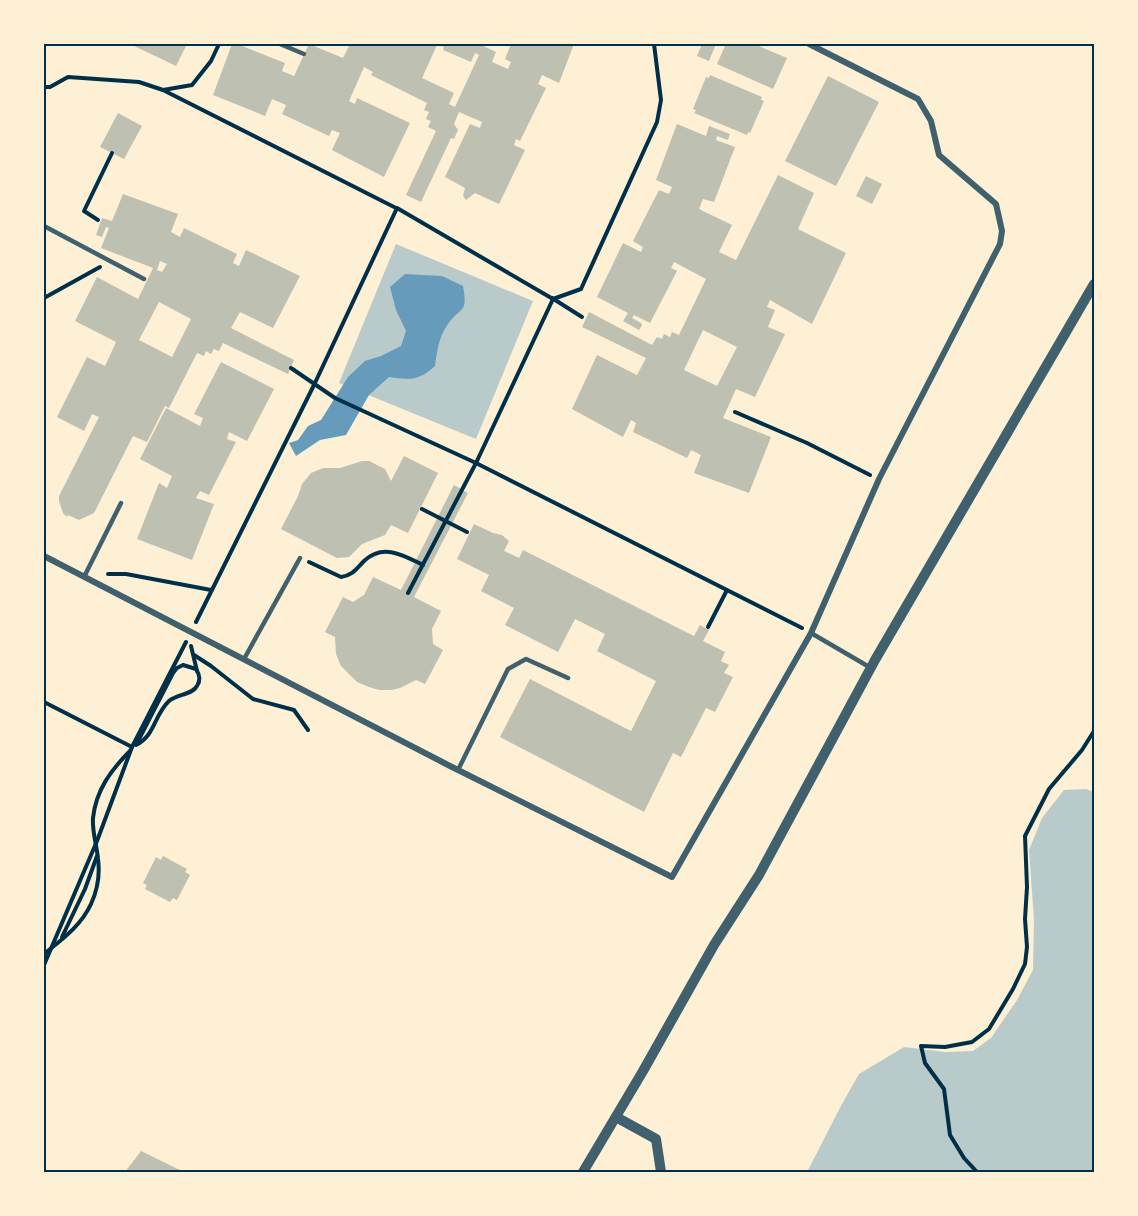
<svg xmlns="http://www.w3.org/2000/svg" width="1138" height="1216" viewBox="0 0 1138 1216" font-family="'Asap Condensed',sans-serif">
<rect width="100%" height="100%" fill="#fdf0d5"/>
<!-- green -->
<g fill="#b9caca">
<path d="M396,244L533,301L476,439L339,383Z"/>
<path d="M1086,789L1094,792V1172H807L842,1104L859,1074L904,1047L945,1052L973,1051L991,1038L1017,1000L1033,970L1034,920L1029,850L1042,818L1064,790Z"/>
</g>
<!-- water -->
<path fill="#669bbc" d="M405,274L442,276L463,286C468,314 462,305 448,324C439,336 437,351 435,366C418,381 411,380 389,377L369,395L346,435L320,440L296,456L289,443L298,440L308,426L321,420L348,377L365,361L381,356L401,346L406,331L396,310L390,287Z"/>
<!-- building -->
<g fill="#bec0b2" fill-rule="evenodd">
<path d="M130,44H187L176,66Z"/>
<path d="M232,44H237L285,63L282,71L294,76L309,44L343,58L350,44H460L464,46L465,44H479L496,52L492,62L508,69L511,62L505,59L511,44H574L559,83L542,75L538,84L546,88L520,141L516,139L514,145L525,150L499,204L475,193L466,200L463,196L465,188L445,177L470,124L480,128L482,122L459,112L454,124L458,130L454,139L451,138L421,202L406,195L436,131L428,127L431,121L426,119L429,112L424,110L427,103L371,75L373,72L364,67L349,101L355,104L357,98L410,123L384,177L332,150L340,133L332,130L329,136L282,114L286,105L272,99L265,116L213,95ZM437,45L444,47L443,50L471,62L475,53L479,55L455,107L449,104L454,93L422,78Z"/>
<path d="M702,44H716L709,61L697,56Z"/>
<path d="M726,44H754L787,58L773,89L717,64Z"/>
<path d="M710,75L762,97L761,100L764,101L750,133L748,132L747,135L694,113L696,110L693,109L706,77L709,78Z"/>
<path d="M828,76L879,102L836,186L785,161Z"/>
<path d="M118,113L142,126L124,159L100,147Z"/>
<path d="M677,124L706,136L709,126L730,134L728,140L717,136L716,140L735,147L714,202L703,199L699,209L732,225L719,252L736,260L778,175L814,193L798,229L846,253L812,324L770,300L767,307L775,310L768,327L785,334L755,397L736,389L723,418L771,437L749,493L694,473L701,455L691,450L687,458L633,432L636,423L631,420L623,437L572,409L597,355L637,375L646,358L582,327L589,312L652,345L657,337L662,339L664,334L670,337L672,332L679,335L706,279L674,262L671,268L677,271L650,323L634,315L632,318L641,323L642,325L639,330L623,321L628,313L597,297L623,243L641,252L643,247L633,241L659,190L669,194L672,187L656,180ZM703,330L737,347L717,386L684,370Z"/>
<path d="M866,176L882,184L872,204L856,196Z"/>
<path d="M123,194L178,214L171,232L180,237L184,228L237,254L233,263L239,266L246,250L300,276L273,328L240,312L231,328L294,360L288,374L223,343L219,351L214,349L211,354L206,351L204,356L197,353L169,408L165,406L147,442L133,436L94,513L79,520L68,515L67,517L63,513L59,501V496L99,417L92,414L84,431L57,417L87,357L105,366L116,342L75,321L97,277L138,299L153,268L101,248L109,228L106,227L102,237L96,235L102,218L112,221ZM160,261L167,264L162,272L157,270ZM159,302L191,319L172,357L139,340Z"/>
<path d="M221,362L274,389L247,441L229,432L227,439L236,442L209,495L200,491L196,498L214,504L192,560L137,539L159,483L167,488L172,476L140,459L166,408L200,426L203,418L194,414Z"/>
<path d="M404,456L438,473L408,533L391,525L385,535L362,544L349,557L337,558L281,529L298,496L302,484L311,473L323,468H340L362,461H369L385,469L391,481Z"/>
<path d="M454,485L468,493L414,597L441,611L432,629L433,644L443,650L425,684L416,680L400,688L391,690H379L369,687L357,682L341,666L336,654L335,637L325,632L343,597L353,602L364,595L373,577L401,590Z"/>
<path d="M474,524L493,533L502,535L509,541L504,551L519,558L523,550L694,636L700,625L709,630L703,641L725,652L721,661L729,665L724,673L733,677L715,712L706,708L681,757L673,753L644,812L500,737L530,679L631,731L656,681L597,651L605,634L575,619L558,652L505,625L514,608L481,591L489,575L457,559Z"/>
<path d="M163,856L187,869L185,872L190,875L177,900L173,898L170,902L145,889L147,885L143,883L156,857L161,860Z"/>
<path d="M141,1151L184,1172H125Z"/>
</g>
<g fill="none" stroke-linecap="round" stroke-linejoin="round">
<!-- path -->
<g stroke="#003049" stroke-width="4">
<path d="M44,87H50L68,77L139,82L163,90L398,209"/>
<path d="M163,90L192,85L211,61L219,44"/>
<path d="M98,220L84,211L112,153"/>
<path d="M44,298L100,267"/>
<path d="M552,298L582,317"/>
<path d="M291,368L335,398L476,463L802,628"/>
<path d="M735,412L807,443L870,475"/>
<path d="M422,509L467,532"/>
<path d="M309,562L341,577C353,575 356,569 364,561C383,543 403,555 423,565"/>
<path d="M108,574H126L211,590"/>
<path d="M408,593L476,463L553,299L581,289L657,122L661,100L654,44"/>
<path d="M196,622L314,385L397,208L553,299"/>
<path d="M708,627L727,590"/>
<path d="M191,646L197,671"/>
<path d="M194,655L211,666L253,699L294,710L308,730"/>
<path d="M183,665L196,669C200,675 201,680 197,686C192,695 177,694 169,701C154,715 155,736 136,745L173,673L177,668Z"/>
<path d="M44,702L132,747"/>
<path d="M62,937L85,889L97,856"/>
<path d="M44,954C61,940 81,926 91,904C97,891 100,874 98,859C97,846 92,832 93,818C96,790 111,770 130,751"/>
<path d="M44,965L97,841L132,747L186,642"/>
<path d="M977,1172L964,1158L950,1135L944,1089L925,1063L921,1046L945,1047L972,1042L989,1029L1013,989L1025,964L1027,947L1025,919L1027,887L1025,836L1049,789L1082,750L1094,731"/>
</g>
<!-- service -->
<g stroke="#3f606c" stroke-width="4.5">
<path d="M280,44L304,54"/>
<path d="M44,226L144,279"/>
<path d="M84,577L121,503"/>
<path d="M811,633L871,668"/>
<path d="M244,659L300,558"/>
<path d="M458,770L508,669L526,659L568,678"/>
</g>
<!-- minor -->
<path stroke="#3f606c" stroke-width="6" d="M44,556L450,766L672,877L811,633L879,479L1000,244L1002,231L996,204L939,155L931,121L918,99L809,44"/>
<!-- tertiary -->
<g stroke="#3f606c" stroke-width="10">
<path d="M616,1117L656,1139L661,1172"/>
<path d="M583,1172L643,1071L714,945L759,875L875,660L1094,284"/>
</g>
</g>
<!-- border -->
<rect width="1138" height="1216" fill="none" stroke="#fdf0d5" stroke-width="90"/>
<rect x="45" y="45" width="1048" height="1126" fill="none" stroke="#003049" stroke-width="2"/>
</svg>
